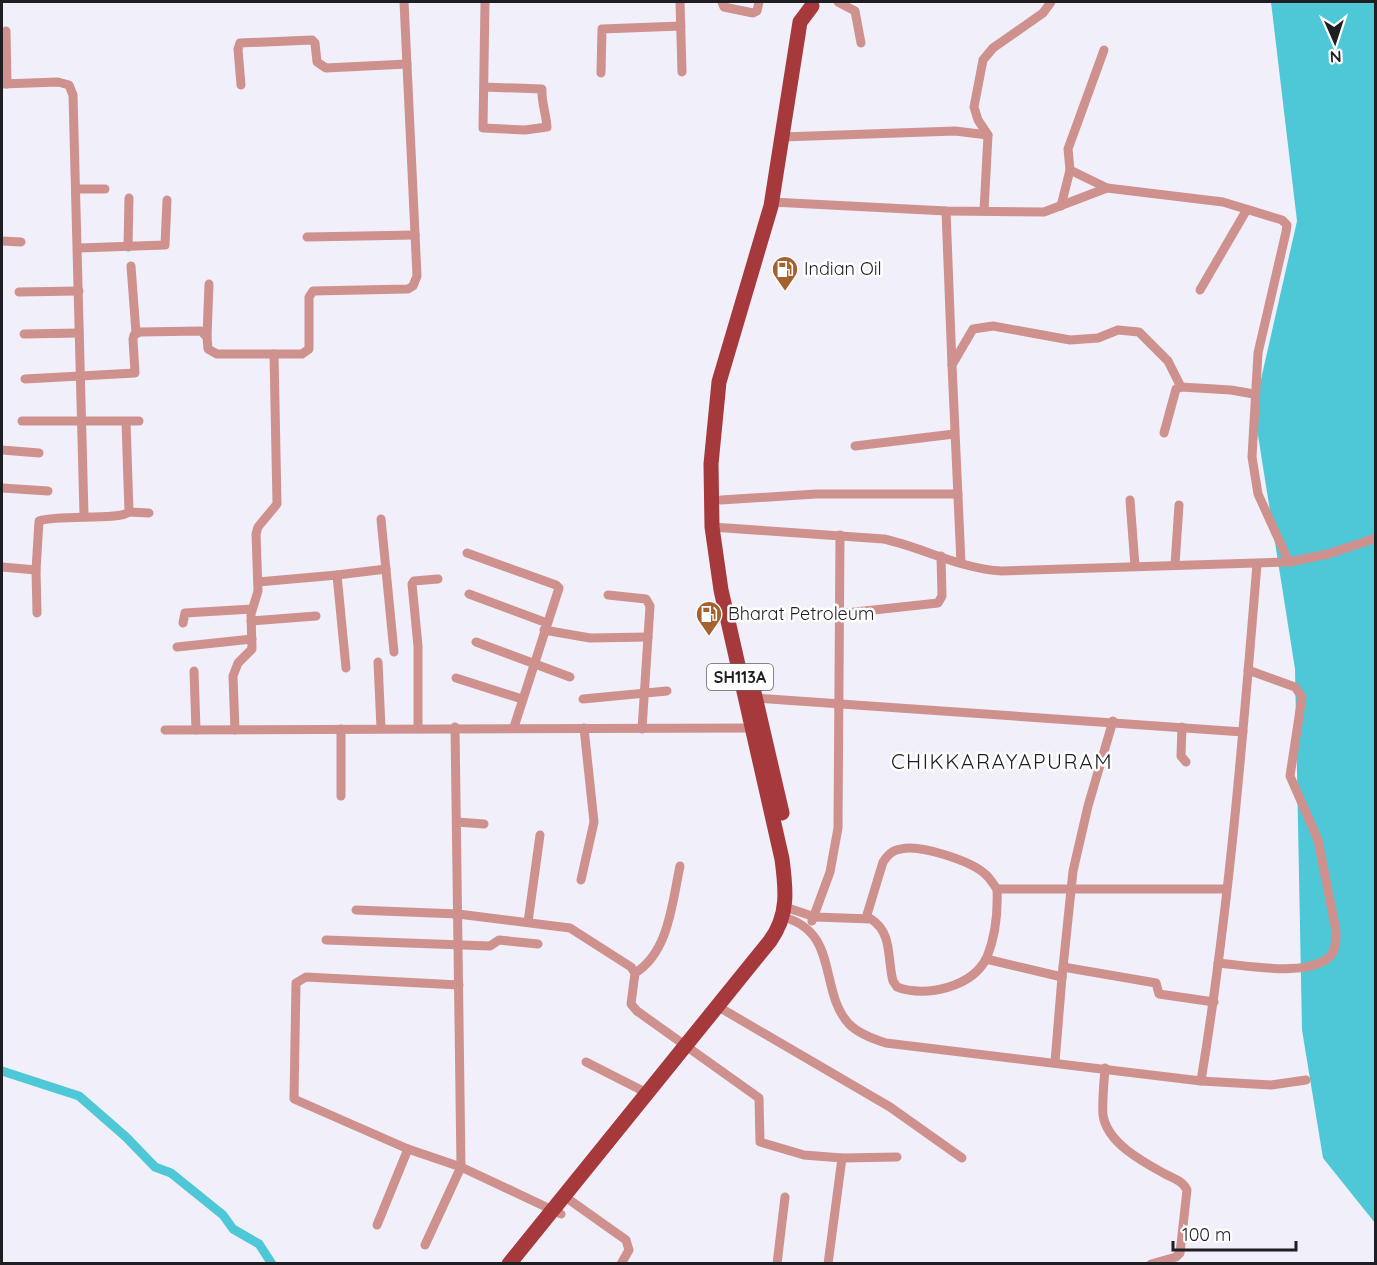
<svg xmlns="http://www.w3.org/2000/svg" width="1377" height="1265" viewBox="0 0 1377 1265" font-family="Quicksand,sans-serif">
<rect width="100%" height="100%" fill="#f1effa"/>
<!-- water -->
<path fill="#4ec8d7" d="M1271,2H1375V1223L1323,1158L1302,1030L1295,669L1254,410L1297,221Z"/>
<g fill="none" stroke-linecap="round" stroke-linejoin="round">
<!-- canal -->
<path stroke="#4ec8d7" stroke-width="9" d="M2,1071L79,1096L126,1137L155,1167L171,1173L223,1215L233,1229L259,1244L272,1264"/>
<!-- street -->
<g stroke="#cf918d" stroke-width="9">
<path d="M680,2L682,72"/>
<path d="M722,2L724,7L753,13L757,11L759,2"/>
<path d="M838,2L855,11L861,43"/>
<path d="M6,31L7,84"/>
<path d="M1104,50L1068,149L1070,170L1107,188"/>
<path d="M601,73L602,29L681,26"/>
<path d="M2,84L58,82L69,85L73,95L84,515"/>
<path d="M241,85L238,49L240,43L312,40L315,43L317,62L326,68L407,64"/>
<path d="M484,87L542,89C541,101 546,113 547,127L525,130L483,128L485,2"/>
<path d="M782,137L955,131L988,135"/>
<path d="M77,189H105"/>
<path d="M772,202L946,211L1044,212L1107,188L1223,202L1282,220L1287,225L1286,232L1258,353L1252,457L1258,494L1289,562"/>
<path d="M1061,206L1070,170"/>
<path d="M946,211L952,365"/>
<path d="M984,211L988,135L978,120L974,107L983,60L993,48L1043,13L1051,2"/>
<path d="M307,237L415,235"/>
<path d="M2,241L21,242"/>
<path d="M128,247L129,198"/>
<path d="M79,248L165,245L167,200"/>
<path d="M131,266L136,333"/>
<path d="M1200,290L1246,211"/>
<path d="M19,292L79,291"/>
<path d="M24,334L79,333"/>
<path d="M207,337L209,284"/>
<path d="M25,379L135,373L133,339L134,335L140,332L201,331L207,337L208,349L217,354H302L309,349V297L313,291L408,289L413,286L417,276L404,2"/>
<path d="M22,421H139"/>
<path d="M1164,433L1176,389L1181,387L1231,390L1254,394"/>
<path d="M855,446L954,434"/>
<path d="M2,450L39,453"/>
<path d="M2,488L48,491"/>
<path d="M721,500L816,494H958"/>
<path d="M1130,500L1135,566"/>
<path d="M129,512L149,513"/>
<path d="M381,519L394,652"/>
<path d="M712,527L884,539C924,548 961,569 1002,571L1289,562L1328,554L1376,538"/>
<path d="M467,553L556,585L559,588L514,727"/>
<path d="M961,563L952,365L973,329L993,326L1070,340L1098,338L1118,330L1139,332L1168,361L1181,387"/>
<path d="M1175,565L1179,505"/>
<path d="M2,567L36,570L39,521C60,514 118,521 129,512L126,422"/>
<path d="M36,570L37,613"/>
<path d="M337,575L386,569"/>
<path d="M258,582L337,575L346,668"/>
<path d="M469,594L547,623"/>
<path d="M608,595L646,599L650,606L642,729"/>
<path d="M837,614L938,603L942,596L941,556"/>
<path d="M251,621L316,616"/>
<path d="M183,623L185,613L252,609"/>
<path d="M544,630L590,638L648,637"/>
<path d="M476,642L570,677"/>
<path d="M177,647L252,639"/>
<path d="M378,662L381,728"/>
<path d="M194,671L196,730"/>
<path d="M456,678L522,699"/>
<path d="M756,698L1243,732"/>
<path d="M583,699L667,691"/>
<path d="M455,727L461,1167L561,1214"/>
<path d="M1182,727L1181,756L1186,762"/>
<path d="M418,728V646L412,584L414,581L438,579"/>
<path d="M165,730L757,728"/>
<path d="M235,730L233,676L238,663L252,649L251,614L258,591L256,534L258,527L277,504L274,354"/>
<path d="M341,796V729"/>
<path d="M457,822L484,824"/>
<path d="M581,880L594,822L584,728"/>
<path d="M785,907L815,917L871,919C893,933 887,959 893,981L897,987C926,998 973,987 987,957C996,935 998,912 997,889H1226"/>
<path d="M356,910L458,914L570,928L631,967L635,973L631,1004L637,1011L759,1098L760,1142L804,1155L842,1158L828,1264"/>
<path d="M783,917C840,932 818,990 849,1024C859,1034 873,1039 886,1043L1201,1081C1229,910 1243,736 1257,564"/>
<path d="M866,918L883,862C888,855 892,850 901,849C920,844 971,861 985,874C990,878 993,884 997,889"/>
<path d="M812,921L830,872L838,828L840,535"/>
<path d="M528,922L540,835"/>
<path d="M326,940L490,946L499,940L538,944"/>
<path d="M986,959L1062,977L1055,1062"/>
<path d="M1218,963C1245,965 1313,979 1332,954C1336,948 1336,939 1336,931L1318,840L1290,776L1302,697L1295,687L1248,670"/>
<path d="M1063,967L1156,983L1159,994L1214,1002"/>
<path d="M635,973C669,952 672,903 680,866"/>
<path d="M1062,977L1073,871L1088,806L1113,721"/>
<path d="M717,1006L890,1107L962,1158"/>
<path d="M586,1062L647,1093"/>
<path d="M1105,1068C1104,1083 1102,1100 1103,1115C1107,1143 1143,1162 1165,1174C1173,1178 1183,1181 1187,1190L1180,1253L1176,1257L1151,1264"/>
<path d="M1201,1081L1271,1085L1306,1080"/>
<path d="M842,1158L897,1157"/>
<path d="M571,1201L626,1240L629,1250L621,1264"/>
<path d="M377,1225L408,1149"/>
<path d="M425,1245L461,1167L408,1149L294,1099L296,983L306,977L459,985"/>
<path d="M777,1264L785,1197"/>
</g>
<!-- primary -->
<g stroke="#a6393b" stroke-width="15">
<path d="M753,688L782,813"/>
<path d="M509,1264L770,941C789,915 786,889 782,859L721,590L712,527L711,464L719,382L771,206L800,22L812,6"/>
</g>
</g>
<!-- icons -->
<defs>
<g id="fuel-pin" transform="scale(1.35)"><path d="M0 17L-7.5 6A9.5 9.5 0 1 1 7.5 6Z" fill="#a4632e" stroke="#fff"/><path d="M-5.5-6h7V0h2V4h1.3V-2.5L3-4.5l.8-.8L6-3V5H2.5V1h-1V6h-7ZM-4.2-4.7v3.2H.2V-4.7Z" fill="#fff"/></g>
</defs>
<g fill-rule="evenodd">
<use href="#fuel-pin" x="785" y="269"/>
<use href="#fuel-pin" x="709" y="614"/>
</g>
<g text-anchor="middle" stroke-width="5" stroke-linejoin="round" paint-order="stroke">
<!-- shield labels -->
<rect fill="#fff" stroke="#626264" stroke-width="1.5" x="707" y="664" width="66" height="26" rx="4.5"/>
<g font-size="16" font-weight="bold" fill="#1f1e22">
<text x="740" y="683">SH113A</text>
</g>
<!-- poi labels -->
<g font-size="18" fill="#1f1e22" stroke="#fff" text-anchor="start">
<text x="804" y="275">Indian Oil</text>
<text x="728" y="620">Bharat Petroleum</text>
</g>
<!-- quarter labels -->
<g font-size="21" letter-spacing="1.5" fill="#1f1e22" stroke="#fff">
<text x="1002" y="769">CHIKKARAYAPURAM</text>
</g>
</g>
<!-- border -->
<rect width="1377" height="1265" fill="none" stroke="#1f1e22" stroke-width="6"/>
<!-- north arrow -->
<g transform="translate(1335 42) rotate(177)" stroke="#ffffff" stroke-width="4.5" paint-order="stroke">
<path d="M0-4.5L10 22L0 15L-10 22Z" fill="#1f1e22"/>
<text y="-9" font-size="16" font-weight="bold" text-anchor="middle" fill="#1f1e22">N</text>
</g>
<!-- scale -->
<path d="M1173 1241v9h123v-9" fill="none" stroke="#1f1e22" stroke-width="3"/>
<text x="1182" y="1241" font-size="18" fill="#1f1e22" stroke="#ffffff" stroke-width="4.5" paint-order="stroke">100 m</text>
</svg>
